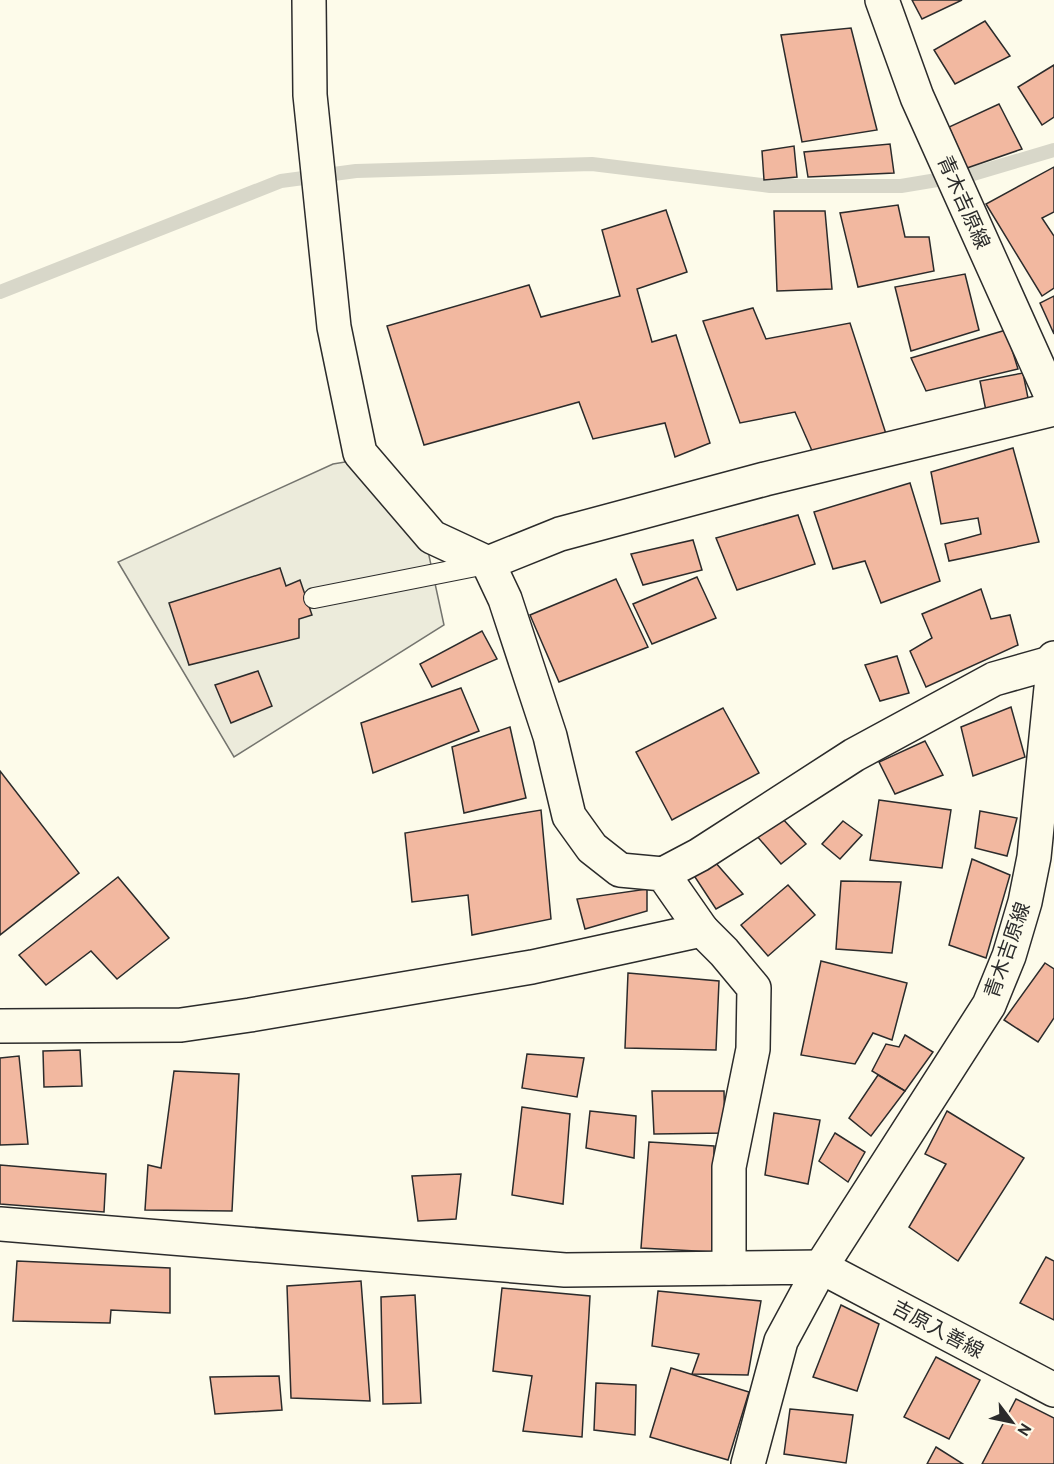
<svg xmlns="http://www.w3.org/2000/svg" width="1054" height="1464" viewBox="0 0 1054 1464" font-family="'PT Sans','Noto Sans JP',sans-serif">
<rect width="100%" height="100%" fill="#fdfbea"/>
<!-- green -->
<path fill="#ecebdb" stroke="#74746e" stroke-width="1.5" d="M351,461L428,551L444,625L234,757L118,562L333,464Z"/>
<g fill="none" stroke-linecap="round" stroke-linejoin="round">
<!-- stream -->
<path stroke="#d8d7c9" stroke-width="14" d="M0,292L281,181L356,171L592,164L770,186H901L973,174L1054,150"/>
</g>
<!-- building -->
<g fill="#f2b8a0" stroke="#2b2b2b" stroke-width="1.5">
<path d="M912,0H962L922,19Z"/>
<path d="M985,21L1010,56L955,84L934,50Z"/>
<path d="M851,28L877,130L802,142L781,35Z"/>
<path d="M1054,65V117L1042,125L1018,87Z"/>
<path d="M999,104L1022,149L967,168L949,127Z"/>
<path d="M890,144L894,173L808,177L804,152Z"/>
<path d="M794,146L797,177L764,180L762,151Z"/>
<path d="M1054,167V212L1042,218L1054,236V288L1042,296L986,204Z"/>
<path d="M898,205L905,237H929L934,271L858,287L840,213Z"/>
<path d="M666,210L687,272L637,289L652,342L676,335L710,443L675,457L665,423L593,439L579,402L424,445L387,326L529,285L541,317L620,296L602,230Z"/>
<path d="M774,211H825L832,289L777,291Z"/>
<path d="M965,274L979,330L911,351L895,287Z"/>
<path d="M1054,296V334L1040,303Z"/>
<path d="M753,308L766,339L850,323L887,437L813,453L795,412L740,423L703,321Z"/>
<path d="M1006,330L1018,369L926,391L911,358Z"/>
<path d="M1023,373L1028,398L986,411L980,381Z"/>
<path d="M1013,448L1039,542L949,561L945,544L981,534L978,518L941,524L931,472Z"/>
<path d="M910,483L940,581L881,603L865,561L833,569L814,512Z"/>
<path d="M798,515L815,564L737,590L716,538Z"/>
<path d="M693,540L702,570L643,585L631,554Z"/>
<path d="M280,568L286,586L300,580L312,615L299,619V638L189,665L169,603Z"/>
<path d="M697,577L716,618L652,644L633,604Z"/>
<path d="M616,579L648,647L559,682L530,615Z"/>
<path d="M981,589L991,619L1010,615L1018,645L926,687L910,651L932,638L922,614Z"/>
<path d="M482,631L497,659L432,687L420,664Z"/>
<path d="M897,656L909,693L880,701L865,665Z"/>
<path d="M258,671L272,706L231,723L215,685Z"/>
<path d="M461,688L479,731L373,773L361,723Z"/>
<path d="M1011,707L1025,757L973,776L961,727Z"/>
<path d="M723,708L759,773L672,820L636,752Z"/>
<path d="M510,727L526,798L464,813L452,747Z"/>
<path d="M925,741L943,775L895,794L879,762Z"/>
<path d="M0,771L79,873L0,935Z"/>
<path d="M879,800L951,810L942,868L870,860Z"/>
<path d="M541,810L551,919L472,935L468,895L412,902L405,833Z"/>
<path d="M980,811L1017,818L1007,856L975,848Z"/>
<path d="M781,817L806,844L781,864L756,835Z"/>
<path d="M843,821L862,835L840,859L822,844Z"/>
<path d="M972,859L1010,875L986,958L949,945Z"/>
<path d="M715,862L743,894L716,909L693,874Z"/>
<path d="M118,877L169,938L117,979L91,951L46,985L19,955Z"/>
<path d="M841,881L901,882L892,953L836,949Z"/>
<path d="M788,885L815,915L768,956L741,925Z"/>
<path d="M647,889V911L585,929L577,899Z"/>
<path d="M821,961L907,983L892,1040L873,1033L855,1064L801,1055Z"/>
<path d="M1045,963L1054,969V1018L1038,1042L1004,1020Z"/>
<path d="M628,973L719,981L716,1050L625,1048Z"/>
<path d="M905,1035L933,1052L905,1091L872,1071L886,1044L899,1047Z"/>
<path d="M80,1050L82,1086L44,1087L43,1051Z"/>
<path d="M527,1054L584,1058L577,1097L522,1088Z"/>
<path d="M19,1056L28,1144L0,1145V1058Z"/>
<path d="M174,1071L239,1074L232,1211L145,1210L148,1165L161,1168Z"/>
<path d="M878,1075L905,1091L871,1136L849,1118Z"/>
<path d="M652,1091H724L725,1133L654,1134Z"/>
<path d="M522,1107L570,1114L563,1204L512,1195Z"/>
<path d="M590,1111L636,1116L634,1158L586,1148Z"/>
<path d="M947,1111L1024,1158L958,1261L909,1227L946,1164L925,1154Z"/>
<path d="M774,1113L820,1120L808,1184L765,1175Z"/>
<path d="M835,1133L865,1152L848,1182L819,1161Z"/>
<path d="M649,1142L714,1146V1252L641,1248Z"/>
<path d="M0,1165L106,1174L104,1212L0,1204Z"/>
<path d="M461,1174L456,1219L418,1221L412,1176Z"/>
<path d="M1046,1257L1054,1261V1320L1020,1303Z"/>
<path d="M17,1261L170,1268V1313L111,1310L110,1323L13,1321Z"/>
<path d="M361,1281L370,1401L291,1398L287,1286Z"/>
<path d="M502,1288L590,1296L582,1437L523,1431L532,1376L493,1371Z"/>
<path d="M658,1291L761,1301L748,1375L692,1374L699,1354L652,1346Z"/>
<path d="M415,1295L421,1403L383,1404L381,1297Z"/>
<path d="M841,1305L879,1324L857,1391L813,1377Z"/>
<path d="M936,1357L980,1380L949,1439L904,1417Z"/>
<path d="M671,1368L749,1392L728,1460L650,1437Z"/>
<path d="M279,1376L282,1410L215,1414L210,1377Z"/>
<path d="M596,1383L636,1385L635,1435L594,1430Z"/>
<path d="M1016,1399L1054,1418V1464H982Z"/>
<path d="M790,1409L853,1415L846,1463L784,1454Z"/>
<path d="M936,1447L963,1464H927Z"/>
</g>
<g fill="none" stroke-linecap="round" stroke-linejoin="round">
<!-- lane casing -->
<g stroke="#2b2b2b" stroke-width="22">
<path id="lane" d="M314,598L486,564"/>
</g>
<!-- street casing -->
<g stroke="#2b2b2b" stroke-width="36">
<g id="street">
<path d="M309,0L310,95L334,327L360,453L432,537L488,563L560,534L765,479L1054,409"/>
<path d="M663,874L699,855L854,755L994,679L1054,662"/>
<path d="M702,930L724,952L754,988L753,1049L729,1167V1268"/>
<path d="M0,1026L181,1025L250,1015L532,967L702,930L663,874L620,870L592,848L569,816L550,736L505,599L488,563"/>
<path d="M0,1224L565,1270L821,1267L781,1341L748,1464"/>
</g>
</g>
<!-- secondary casing -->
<g stroke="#2b2b2b" stroke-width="36">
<g id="secondary">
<path d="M882,0L917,97L1054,402"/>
<path d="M1054,658L1034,857L1025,902L1009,956L989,1005L821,1267L1054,1390"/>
</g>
</g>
<!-- lane -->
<use href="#lane" stroke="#fdfbea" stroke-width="20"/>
<!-- street -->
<use href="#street" stroke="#fdfbea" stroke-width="33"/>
<!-- secondary -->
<use href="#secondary" stroke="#fdfbea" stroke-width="33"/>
</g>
<g text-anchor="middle" stroke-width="4.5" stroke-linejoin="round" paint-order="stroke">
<!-- street labels -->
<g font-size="20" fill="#2b2b2b" stroke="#fdfbea">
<text transform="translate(964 202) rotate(66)" y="7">青木吉原線</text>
<text transform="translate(1007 950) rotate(-71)" y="7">青木吉原線</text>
<text transform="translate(938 1329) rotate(28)" y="7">吉原入善線</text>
</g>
</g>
<!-- north arrow -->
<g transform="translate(1012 1422) rotate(122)" stroke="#fdfbea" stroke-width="4.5" paint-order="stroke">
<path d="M0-4.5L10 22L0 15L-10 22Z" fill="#2b2b2b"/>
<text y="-9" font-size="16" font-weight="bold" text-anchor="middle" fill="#2b2b2b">N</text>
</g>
</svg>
